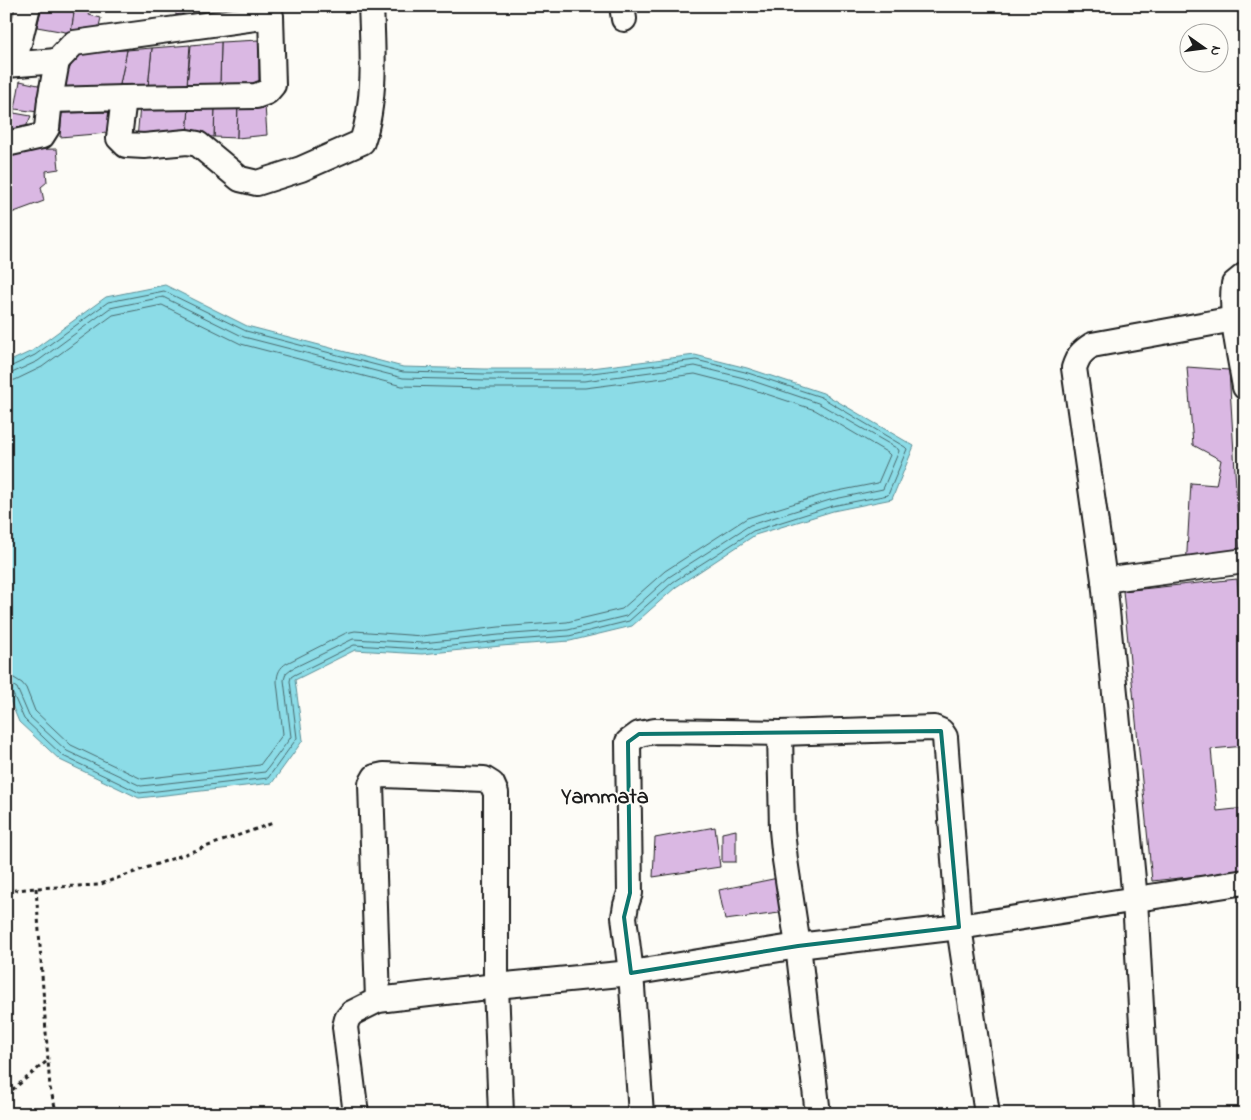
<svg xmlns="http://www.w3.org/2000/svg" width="1251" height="1120" viewBox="0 0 1251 1120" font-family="'Indie Flower',sans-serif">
<rect width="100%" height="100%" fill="#fdfcf7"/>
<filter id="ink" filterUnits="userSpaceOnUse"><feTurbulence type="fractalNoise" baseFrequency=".02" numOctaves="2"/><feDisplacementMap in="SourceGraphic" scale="10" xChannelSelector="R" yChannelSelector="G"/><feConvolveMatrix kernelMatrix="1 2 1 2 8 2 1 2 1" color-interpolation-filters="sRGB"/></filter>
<g filter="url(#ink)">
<!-- water -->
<path fill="#8cdce7" stroke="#5f8f96" d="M165,285L247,326L403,367L485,369H584L695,355L747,368L823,393L914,446L892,499L833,511L755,535L676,587L632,626L570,641L501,646L422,654L355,650L295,680L303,740L272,783L139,798L60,760L19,722L6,691V363L32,351L106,297Z"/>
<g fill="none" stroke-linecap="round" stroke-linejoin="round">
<!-- shore -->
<g stroke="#49696d" stroke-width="1">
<path d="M6,367H10L35,355L108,302L164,291L246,331L403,372L485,374H584L696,360L745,372L821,397L905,447L907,449L888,495L832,506L753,531L673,582L629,621L569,636L500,641L422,649L354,645L294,675L291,677L290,681L297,738L268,778L140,793L63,756L24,719L13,694L10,691H6"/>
<path d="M6,373H12L38,361L110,308L163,297L244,337L403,378L485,380L584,381L695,366L744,378L818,403L898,449L899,451L883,489L830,500L750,525L669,577L626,616L568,630L499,635L422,643L353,639L291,669L286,673L284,680L291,737L265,772L141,786L67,751L29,716L17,688L12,685L6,684"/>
<path d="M6,381L15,380L42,367L113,315L162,305L241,344L402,386L485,388H585L695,374L742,386L815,410L888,453L890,455L878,483L828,493L747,518L665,571L622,609L567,622L499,627L422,636L355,631L346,633L287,663C280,667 277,673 277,682L283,734L260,765L142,779L71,745L35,711L26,688L22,683L14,678L6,677"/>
</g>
</g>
<!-- building -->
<g fill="#dab8e3" stroke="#1c1c1c">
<path d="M6,6H22L11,42H6Z"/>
<path d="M42,6H75L71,33L37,27Z"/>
<path d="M75,6H92L89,15L101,18L97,34L71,33Z"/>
<path d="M175,6H201V9L176,15Z"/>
<path d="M259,40V83L220,84L221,42Z"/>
<path d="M221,42L220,84L187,85L191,45Z"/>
<path d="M190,45L187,85L148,87L152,48Z"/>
<path d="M152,48L148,87L119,89L127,50Z"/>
<path d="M127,50L119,89H61L77,51Z"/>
<path d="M20,81L47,87L38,112L15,109Z"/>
<path d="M6,97L14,98V113L31,116L21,138L6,137V126L8,119H6Z"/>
<path d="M215,104L238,105L237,138L214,137Z"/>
<path d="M215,104L214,137L187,136L189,106Z"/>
<path d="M238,105H265L267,135L237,138Z"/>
<path d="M140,106H189L187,136L137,139Z"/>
<path d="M111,112L107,133L60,137L62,113Z"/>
<path d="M57,149L59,169L46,171L47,182L41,187L44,201L6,215V186L8,172H6V150Z"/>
<path d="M1187,367L1229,370L1241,571L1186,568L1191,483L1216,485L1221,460L1193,445Z"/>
<path d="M1237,579L1245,658V746L1211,749L1217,811L1245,808V871L1152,881L1123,591Z"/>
<path d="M715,827L720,867L653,877L655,838Z"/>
<path d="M736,830V862H722V833Z"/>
<path d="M778,878L787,912L725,920L719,890Z"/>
</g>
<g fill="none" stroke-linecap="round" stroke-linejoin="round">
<!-- minor casing -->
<g stroke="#1c1c1c" stroke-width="28">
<g id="minor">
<path d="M622,6L624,19"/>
<path d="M57,61L74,43L271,16L273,85L267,92L256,96L124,98"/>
<path d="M14,64L28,6"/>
<path d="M6,65L57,61L50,100L47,128L42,136L6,144"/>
<path d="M50,100L124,98L119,138L126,145L144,146L187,142L198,144L240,179L257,183L301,169L362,142C376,101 373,50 371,6"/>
<path d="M1245,275L1234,284C1230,316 1240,356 1245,387"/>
<path d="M1104,580L1245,561"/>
<path d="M780,733L782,830L785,860L798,946L818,1114"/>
<path d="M378,1000L371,784L375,777L384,775L484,779L492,784L496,793V986L501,1114"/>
<path d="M356,1114L345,1027L347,1019L352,1013L378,1000L496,986L631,973L798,946L959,927L1245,882"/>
<path d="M641,1114L631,973L624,917L626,905L630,893L628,742L639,734L655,731L780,733L934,728L941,731L945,737L959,927L987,1114"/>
<path d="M1147,1114L1135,900L1104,580L1074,368C1078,356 1081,352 1092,345L1234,319"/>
</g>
</g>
<!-- path -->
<g stroke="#1c1c1c" stroke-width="3" stroke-dasharray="4 4" stroke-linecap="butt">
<path d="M36,888L48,1061L50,1088L57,1114"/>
<path d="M6,891L36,888L98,885L273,823"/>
<path d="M6,1095L47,1061"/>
</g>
<!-- minor -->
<use href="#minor" stroke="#fdfcf7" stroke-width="24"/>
</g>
</g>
<!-- marked area -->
<path fill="none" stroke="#0f766e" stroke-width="4" stroke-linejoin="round" d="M941,731L959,927L798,946L631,973L624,917L630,893L628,742L639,734Z"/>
<g text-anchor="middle" stroke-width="4.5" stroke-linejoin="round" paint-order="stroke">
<!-- district labels -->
<g font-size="22" font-weight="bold" fill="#1c1c1c" stroke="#fdfcf7">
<text x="605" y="803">Yammata</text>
</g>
</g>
<!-- margin -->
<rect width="1251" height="1120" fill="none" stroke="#fdfcf7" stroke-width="25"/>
<rect x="12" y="12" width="1226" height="1095" fill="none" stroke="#1c1c1c" stroke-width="2" filter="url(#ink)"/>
<!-- north arrow -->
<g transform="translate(1204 48) rotate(104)"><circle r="24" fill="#fdfcf7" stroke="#a3a29f"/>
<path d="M0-4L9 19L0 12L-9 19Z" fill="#1c1c1c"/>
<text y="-8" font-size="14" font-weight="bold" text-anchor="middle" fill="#1c1c1c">N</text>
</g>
</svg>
